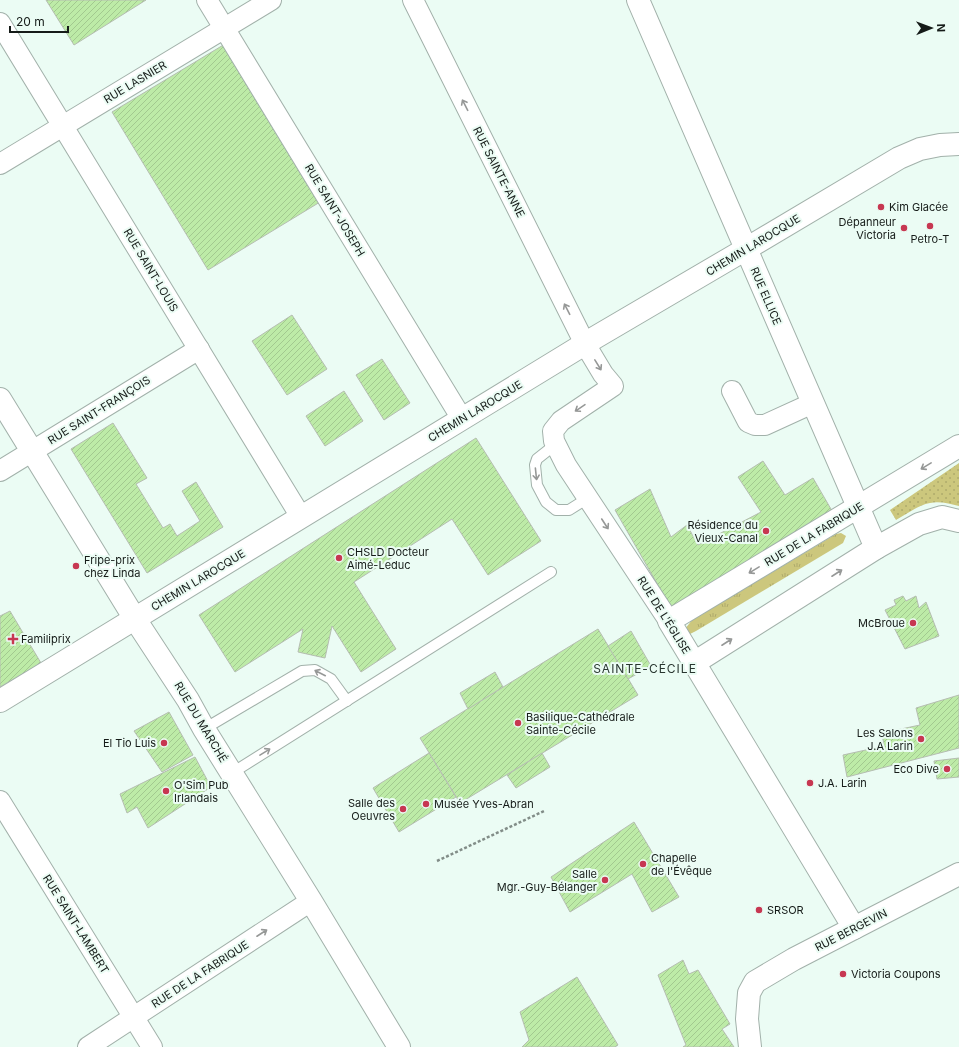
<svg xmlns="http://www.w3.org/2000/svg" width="959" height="1047" viewBox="0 0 959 1047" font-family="Inter,sans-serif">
<defs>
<pattern id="grass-tufts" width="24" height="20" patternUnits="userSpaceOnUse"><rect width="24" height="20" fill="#ccc77d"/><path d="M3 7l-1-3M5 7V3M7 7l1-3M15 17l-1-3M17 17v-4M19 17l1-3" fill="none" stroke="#aeaa6b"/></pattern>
<pattern id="park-dots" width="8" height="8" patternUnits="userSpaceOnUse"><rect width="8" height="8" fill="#ccc77d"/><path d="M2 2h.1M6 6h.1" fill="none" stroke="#aeaa6b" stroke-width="1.8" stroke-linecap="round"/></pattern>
<pattern id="building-hatch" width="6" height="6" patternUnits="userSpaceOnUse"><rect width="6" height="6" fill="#bdeba7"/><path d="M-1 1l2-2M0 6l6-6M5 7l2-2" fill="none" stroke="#a2c98f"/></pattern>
</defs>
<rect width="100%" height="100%" fill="#ebfcf4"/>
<!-- grass -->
<path fill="url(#grass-tufts)" d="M841,533L846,536L843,543L696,631L690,634H684L685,629L692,620L836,534Z"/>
<!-- park -->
<path fill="url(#park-dots)" d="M959,463V506C950,504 940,501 930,503C918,505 907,514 896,520L890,510Z"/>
<!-- building -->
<g fill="url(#building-hatch)" stroke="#b5bdb1">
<path d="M46,0H146L74,45Z"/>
<path d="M225,44L320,202L208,270L112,112Z"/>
<path d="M292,315L327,369L287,395L252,341Z"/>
<path d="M382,359L410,403L384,420L356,375Z"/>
<path d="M344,391L363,421L325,446L306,416Z"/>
<path d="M113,423L147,478L136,484L163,528L170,524L177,536L200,521L182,491L196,482L223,527L147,573L71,449Z"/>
<path d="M476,438L541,541L488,575L452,519L354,582L396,649L361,672L332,626L325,658L298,652L303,629L235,672L199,615Z"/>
<path d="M763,461L785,495L813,478L835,516L671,608L615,510L650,489L671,537L687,525L698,545L761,512L738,477Z"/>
<path d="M903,596L906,601L916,596L919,608L926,602L939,636L905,649L885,610L896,605L894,600Z"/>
<path d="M10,611L41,663L0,687V616Z"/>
<path d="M598,629L638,695L460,803L420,738Z"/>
<path d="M631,631L651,666L628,679L608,646Z"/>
<path d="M495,672L503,687L468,709L460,693Z"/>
<path d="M959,695V748L847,777L843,755L884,746L882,733L920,725L916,708Z"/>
<path d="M169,712L193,755L162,772L134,731Z"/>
<path d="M429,753L456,797L399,832L373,788Z"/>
<path d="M542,753L550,767L516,788L507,775Z"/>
<path d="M195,757L211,787L148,828L137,807L127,813L120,794Z"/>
<path d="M959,758V777L937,779L934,761Z"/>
<path d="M634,822L679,897L652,912L632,874L570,912L551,877Z"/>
<path d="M683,960L689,974L698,970L730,1024L722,1029L734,1047H683L686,1045L658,975Z"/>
<path d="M577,977L618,1045L615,1047H522L529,1040L520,1012Z"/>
</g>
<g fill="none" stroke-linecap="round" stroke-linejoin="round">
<!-- lane casing -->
<g stroke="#a2b1aa" stroke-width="12">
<g id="lane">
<path d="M556,444L537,459L535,465L537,485L546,502L556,510H569L588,498"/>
<path d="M204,729L302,671L315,670L331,679L347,701"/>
<path d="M232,773L551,572"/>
</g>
</g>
<!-- street casing -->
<g stroke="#a2b1aa" stroke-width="22">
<g id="street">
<path d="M207,0L462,419"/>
<path d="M413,0L585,344L603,374L613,386L561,421L553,431L554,441L566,465L669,621"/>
<path d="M0,23L301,517"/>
<path d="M0,164L271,0"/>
<path d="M732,391L748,422L755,425H765L813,403"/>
<path d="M0,471L199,349"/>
<path d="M0,801L152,1047"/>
<path d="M88,1047L311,901"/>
</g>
</g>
<!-- secondary casing -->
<g stroke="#a2b1aa" stroke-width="24">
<g id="secondary">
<path d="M638,0L876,548"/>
<path d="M0,399L135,619L188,700L204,729L311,901L399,1047"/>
<path d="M694,663L876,548L919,524L942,517L959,521"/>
<path d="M0,701L596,337L746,249L899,158L920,149L940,145L959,144"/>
<path d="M854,928L669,621L959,446"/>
<path d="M750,1047L747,1019L749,993L755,982L794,959L959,874"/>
</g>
</g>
<!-- path -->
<path stroke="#828d88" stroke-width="2.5" stroke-dasharray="3 2" stroke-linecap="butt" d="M437,861L544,811"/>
<!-- lane -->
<use href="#lane" stroke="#fff" stroke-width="10"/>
<!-- street -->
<use href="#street" stroke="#fff" stroke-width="20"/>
<!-- secondary -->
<use href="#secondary" stroke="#fff" stroke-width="22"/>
</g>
<!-- one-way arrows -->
<defs><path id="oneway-shaft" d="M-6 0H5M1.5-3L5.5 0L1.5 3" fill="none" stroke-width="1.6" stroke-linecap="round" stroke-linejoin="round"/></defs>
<g stroke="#969897">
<use href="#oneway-shaft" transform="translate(465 105) rotate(-117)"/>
<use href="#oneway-shaft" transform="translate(567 309) rotate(-117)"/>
<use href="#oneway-shaft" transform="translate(598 365) rotate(58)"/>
<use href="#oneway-shaft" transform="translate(580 408) rotate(146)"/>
<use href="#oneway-shaft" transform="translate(926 466) rotate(149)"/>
<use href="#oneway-shaft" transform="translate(536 474) rotate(84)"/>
<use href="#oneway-shaft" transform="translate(605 524) rotate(57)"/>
<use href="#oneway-shaft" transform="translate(754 570) rotate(149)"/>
<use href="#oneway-shaft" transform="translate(837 573) rotate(-33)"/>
<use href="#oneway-shaft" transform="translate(727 642) rotate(-33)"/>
<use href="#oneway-shaft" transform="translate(320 673) rotate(-153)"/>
<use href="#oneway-shaft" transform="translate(265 752) rotate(-32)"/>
<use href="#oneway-shaft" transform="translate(262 933) rotate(-33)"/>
</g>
<!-- markers -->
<g fill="#c73751" stroke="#ebfcf4" stroke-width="1.5">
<circle cx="881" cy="207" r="4"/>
<circle cx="930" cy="226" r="4"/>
<circle cx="904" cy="228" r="4"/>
<circle cx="766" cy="531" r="4"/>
<circle cx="339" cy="558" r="4"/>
<circle cx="76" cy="566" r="4"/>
<circle cx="913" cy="623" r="4"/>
<path d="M11 633h4v4h4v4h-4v4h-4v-4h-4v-4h4z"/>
<circle cx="518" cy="723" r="4"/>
<circle cx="921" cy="739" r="4"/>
<circle cx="164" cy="743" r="4"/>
<circle cx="947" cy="769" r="4"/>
<circle cx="810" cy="783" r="4"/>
<circle cx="166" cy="791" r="4"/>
<circle cx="426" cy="804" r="4"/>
<circle cx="403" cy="809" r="4"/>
<circle cx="643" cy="864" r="4"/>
<circle cx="605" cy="880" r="4"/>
<circle cx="759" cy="910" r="4"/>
<circle cx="843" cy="974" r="4"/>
</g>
<g text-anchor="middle" stroke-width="4" stroke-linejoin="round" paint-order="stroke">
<!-- street labels -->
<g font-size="11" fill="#151b18" stroke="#ebfcf4">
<text transform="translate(135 82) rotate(-31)" y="4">RUE LASNIER</text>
<text transform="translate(499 172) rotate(63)" y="4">RUE SAINTE-ANNE</text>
<text transform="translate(335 210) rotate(59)" y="4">RUE SAINT-JOSEPH</text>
<text transform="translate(753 245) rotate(-31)" y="4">CHEMIN LAROCQUE</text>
<text transform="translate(151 270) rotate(59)" y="4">RUE SAINT-LOUIS</text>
<text transform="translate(766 296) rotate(67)" y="4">RUE ELLICE</text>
<text transform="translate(99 410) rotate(-32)" y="4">RUE SAINT-FRANÇOIS</text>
<text transform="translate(475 411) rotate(-31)" y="4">CHEMIN LAROCQUE</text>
<text transform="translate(814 534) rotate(-31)" y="4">RUE DE LA FABRIQUE</text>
<text transform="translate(198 580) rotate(-31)" y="4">CHEMIN LAROCQUE</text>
<text transform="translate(664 615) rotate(58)" y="4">RUE DE L'ÉGLISE</text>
<text transform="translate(201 722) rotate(59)" y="4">RUE DU MARCHÉ</text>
<text transform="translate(76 924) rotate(58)" y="4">RUE SAINT-LAMBERT</text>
<text transform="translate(851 930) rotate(-27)" y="4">RUE BERGEVIN</text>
<text transform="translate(200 974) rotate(-33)" y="4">RUE DE LA FABRIQUE</text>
</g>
<!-- poi labels -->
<g font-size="11" fill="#151b18" stroke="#ebfcf4" text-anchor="start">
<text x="889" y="211">Kim Glacée</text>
<text x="896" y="226" text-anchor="end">Dépanneur<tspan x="896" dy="13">Victoria</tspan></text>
<text x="930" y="243" text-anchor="middle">Petro-T</text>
<text x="758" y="529" text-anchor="end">Résidence du<tspan x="758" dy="13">Vieux-Canal</tspan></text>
<text x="347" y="556">CHSLD Docteur<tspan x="347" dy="13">Aimé-Leduc</tspan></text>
<text x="84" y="564">Fripe-prix<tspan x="84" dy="13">chez Linda</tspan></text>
<text x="905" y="627" text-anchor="end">McBroue</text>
<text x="21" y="643">Familiprix</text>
<text x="526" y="721">Basilique-Cathédrale<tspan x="526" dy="13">Sainte-Cécile</tspan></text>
<text x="913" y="737" text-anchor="end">Les Salons<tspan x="913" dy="13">J.A Larin</tspan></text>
<text x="156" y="747" text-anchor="end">El Tio Luis</text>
<text x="939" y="773" text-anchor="end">Eco Dive</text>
<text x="818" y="787">J.A. Larin</text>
<text x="174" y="789">O'Sim Pub<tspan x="174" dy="13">Irlandais</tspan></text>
<text x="395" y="807" text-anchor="end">Salle des<tspan x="395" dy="13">Oeuvres</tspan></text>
<text x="434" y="808">Musée Yves-Abran</text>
<text x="651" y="862">Chapelle<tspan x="651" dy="13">de l'Évêque</tspan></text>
<text x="597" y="878" text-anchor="end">Salle<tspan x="597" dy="13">Mgr.-Guy-Bélanger</tspan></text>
<text x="767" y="914">SRSOR</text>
<text x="851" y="978">Victoria Coupons</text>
</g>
<!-- neighbourhood labels -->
<g font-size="12" letter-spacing="1" fill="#293630" stroke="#ebfcf4">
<text x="645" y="673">SAINTE-CÉCILE</text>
</g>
</g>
<!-- north arrow -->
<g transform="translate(931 28) rotate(89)" stroke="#ebfcf4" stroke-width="3" paint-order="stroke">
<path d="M0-3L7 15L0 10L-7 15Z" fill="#151b18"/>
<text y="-6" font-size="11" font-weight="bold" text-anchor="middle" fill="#151b18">N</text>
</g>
<!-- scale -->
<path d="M10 26v6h58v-6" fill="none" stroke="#151b18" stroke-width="2"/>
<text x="16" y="26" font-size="12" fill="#151b18" stroke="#ebfcf4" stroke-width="3" paint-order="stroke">20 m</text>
</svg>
